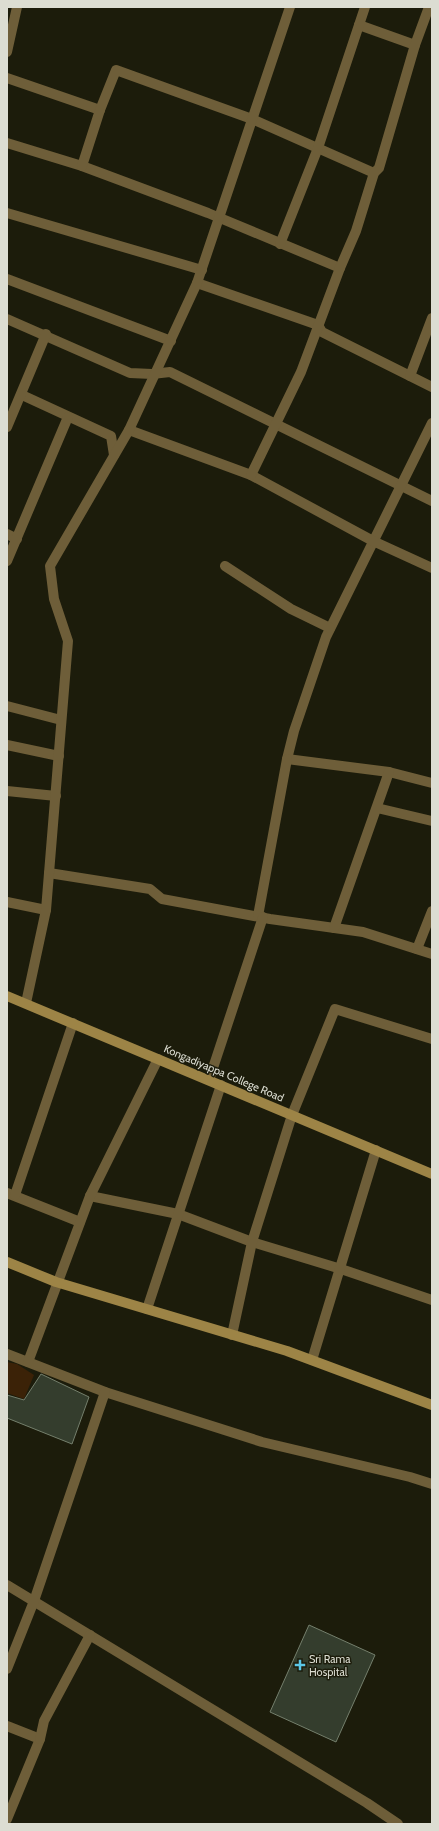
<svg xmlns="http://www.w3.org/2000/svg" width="439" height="1831" viewBox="0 0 439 1831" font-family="Cabin,sans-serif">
<rect width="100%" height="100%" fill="#1c1c0b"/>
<!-- green -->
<path fill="#3b2207" d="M7,1362L17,1364L34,1375L24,1399L7,1393Z"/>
<!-- building -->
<g fill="#343d2d" stroke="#747f6c">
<path d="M41,1374L89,1397L72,1444L7,1418V1395L24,1400Z"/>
<path d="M309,1625L375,1655L336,1742L270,1712Z"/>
</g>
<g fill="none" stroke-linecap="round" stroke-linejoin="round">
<!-- street -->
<g stroke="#6e5e39" stroke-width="10">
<path d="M359,25L415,45"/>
<path d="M7,52L17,7"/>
<path d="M7,78L100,110"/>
<path d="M7,143L82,166L208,213L340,268"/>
<path d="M82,166L100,110L116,70L252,119L374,173"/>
<path d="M7,213L202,270"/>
<path d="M280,244L318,148L365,7"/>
<path d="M7,279L171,341"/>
<path d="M197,283L318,325L322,332L432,387"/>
<path d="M7,319L130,373L152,374L170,372L432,501"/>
<path d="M410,376L432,318"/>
<path d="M22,395L111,436L114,455"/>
<path d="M432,423L326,637L294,731L287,759L389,772L432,783"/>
<path d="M7,427L46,334"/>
<path d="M129,430L251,475L373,541L432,568"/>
<path d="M251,475L301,372L340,268L356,231L374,173L379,168L415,45L429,7"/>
<path d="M7,534L17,539"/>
<path d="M7,561L68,417"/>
<path d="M225,566L291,609L330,628"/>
<path d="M7,706L61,720"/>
<path d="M7,745L59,756"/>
<path d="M7,791L56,796"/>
<path d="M377,808L432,821"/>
<path d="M49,873L150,889L162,899L270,919L363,932L432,954"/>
<path d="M7,902L46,910"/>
<path d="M258,916L287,759"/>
<path d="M334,928L389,772"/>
<path d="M417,949L432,911"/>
<path d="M26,1003L46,910L68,641L54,599L50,566L129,430L197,283L290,7"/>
<path d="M209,1080L263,917"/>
<path d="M7,1193L80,1222"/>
<path d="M15,1195L73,1023"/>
<path d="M90,1196L178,1214L252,1242L341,1269L432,1300"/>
<path d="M147,1309L221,1085"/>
<path d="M232,1335L252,1242L292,1115L335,1009L432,1039"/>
<path d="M7,1354L105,1392L262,1442L410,1477L432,1484"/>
<path d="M312,1360L376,1150"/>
<path d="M28,1362L90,1196L158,1059"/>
<path d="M7,1585L367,1803L398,1824"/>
<path d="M7,1669L34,1601L105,1392"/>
<path d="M7,1726L40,1739L7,1819"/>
<path d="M40,1739L44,1721L90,1635"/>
</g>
<!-- secondary -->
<g stroke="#9d8446" stroke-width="10">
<path d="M7,996L432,1174"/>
<path d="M7,1262L56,1282L287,1351L432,1405"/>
</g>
</g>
<!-- markers -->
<path fill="#5cc7e7" stroke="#1c1c0b" stroke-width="1.5" d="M298 1659h4v4h4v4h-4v4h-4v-4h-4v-4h4z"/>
<g text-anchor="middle" stroke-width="3" stroke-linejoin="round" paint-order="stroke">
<!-- street labels -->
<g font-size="11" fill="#dcddd2" stroke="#1c1c0b">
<text transform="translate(224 1073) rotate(23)" y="4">Kongadiyappa College Road</text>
</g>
<!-- poi labels -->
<g font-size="11" fill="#dcddd2" stroke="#1c1c0b" text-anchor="start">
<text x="309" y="1663">Sri Rama<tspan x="309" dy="13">Hospital</tspan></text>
</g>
</g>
<!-- border -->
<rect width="439" height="1831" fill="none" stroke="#dcddd2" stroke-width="16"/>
</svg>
